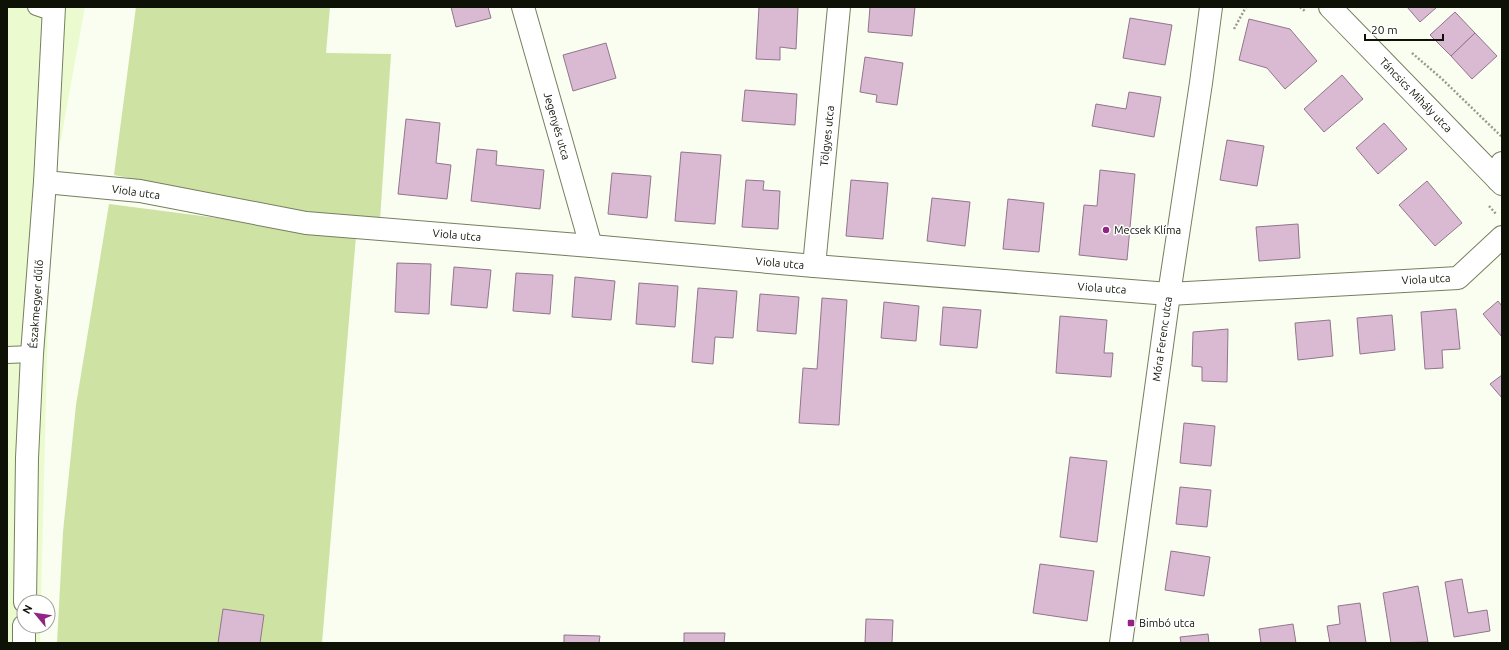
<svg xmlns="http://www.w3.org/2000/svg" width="1509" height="650" viewBox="0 0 1509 650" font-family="Ubuntu,sans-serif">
<rect width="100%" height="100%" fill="#f9fef0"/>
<!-- built -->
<path fill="#ecfbcf" d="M7,7H85L51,194L41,602H24V626H40V643H7Z"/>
<!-- green -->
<g fill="#cde2a3">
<path d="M136,7H330L326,53L391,54L380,220L314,213L263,205L114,175Z"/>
<path d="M109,204L356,236L322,643H57L63,532L76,405Z"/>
</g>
<!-- building -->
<g fill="#d9bad2" stroke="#92758c">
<path d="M451,7H488L491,18L456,27Z"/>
<path d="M759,7H798L796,49L780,47V60L756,59Z"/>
<path d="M870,7H915L912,36L868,32Z"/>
<path d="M1407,7H1437L1420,22Z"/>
<path d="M1455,12L1475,33L1451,56L1430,35Z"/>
<path d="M1130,18L1172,25L1165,65L1123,58Z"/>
<path d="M1249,19L1290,29L1317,61L1285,89L1267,68L1239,60Z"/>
<path d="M1475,33L1497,56L1472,79L1451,56Z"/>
<path d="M606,43L616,78L573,91L563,55Z"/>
<path d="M865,57L903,63L897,105L876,102L877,95L860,92Z"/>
<path d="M1342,75L1363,99L1324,132L1304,109Z"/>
<path d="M745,90L797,94L795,125L742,121Z"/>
<path d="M1129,92L1161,97L1154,137L1092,126L1096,104L1126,109Z"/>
<path d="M406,119L440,123L436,163L451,165L447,199L398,194Z"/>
<path d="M1384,123L1407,149L1378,174L1356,148Z"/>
<path d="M1227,140L1264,146L1257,186L1220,180Z"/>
<path d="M477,149L497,151L496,165L544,170L540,209L471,201Z"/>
<path d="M681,152L721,155L715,224L675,221Z"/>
<path d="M1100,170L1135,174L1127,260L1079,255L1084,205L1097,206Z"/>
<path d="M612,173L651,176L647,218L608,214Z"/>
<path d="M746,180L764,181L763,190L780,191L778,229L742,227Z"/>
<path d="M851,180L888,183L883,239L846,236Z"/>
<path d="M1427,181L1462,223L1435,246L1399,205Z"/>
<path d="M932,198L970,202L965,246L927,241Z"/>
<path d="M1008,199L1044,203L1039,252L1003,249Z"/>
<path d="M1298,224L1300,258L1259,261L1256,227Z"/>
<path d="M397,263L431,264L429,314L395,312Z"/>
<path d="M454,267L491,270L487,308L451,305Z"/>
<path d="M516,273L553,275L550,314L513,311Z"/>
<path d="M575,277L615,281L611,320L572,317Z"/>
<path d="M639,283L678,286L675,327L636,324Z"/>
<path d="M698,288L737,291L733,338L715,337L713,364L692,362Z"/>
<path d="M760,294L799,297L796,334L757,331Z"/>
<path d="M822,298L847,300L839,425L799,423L803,368L817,369Z"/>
<path d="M1498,301L1502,306V337L1483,314Z"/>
<path d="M884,302L919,306L916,341L881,338Z"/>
<path d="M943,307L981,310L977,348L940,345Z"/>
<path d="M1456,309L1460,349L1442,350L1443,368L1425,369L1421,312Z"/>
<path d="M1392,315L1395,350L1360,354L1357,318Z"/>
<path d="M1060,316L1107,320L1104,353H1113L1111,377L1056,373Z"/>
<path d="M1330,320L1333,356L1298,360L1295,323Z"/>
<path d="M1228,329L1227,382L1202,381V367L1192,366L1193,332Z"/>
<path d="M1502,375V398L1490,384Z"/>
<path d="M1184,423L1215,426L1211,466L1180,463Z"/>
<path d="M1070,457L1107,461L1097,542L1060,537Z"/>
<path d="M1180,487L1211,490L1207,527L1176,524Z"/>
<path d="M1171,551L1210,557L1204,596L1165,590Z"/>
<path d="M1040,564L1094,571L1087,621L1033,613Z"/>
<path d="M1462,579L1468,613L1487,610L1490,631L1454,637L1445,582Z"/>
<path d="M1418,586L1428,642L1391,643L1383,593Z"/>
<path d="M1360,603L1366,643H1330L1327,626L1340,624L1338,606Z"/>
<path d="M223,609L264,615L260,643H218Z"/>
<path d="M866,619L893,620L892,643H865Z"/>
<path d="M1293,624L1296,643H1261L1259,629Z"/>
<path d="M684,633H725L724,643H684Z"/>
<path d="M1208,634L1209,643H1181L1180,637Z"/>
<path d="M564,635L600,636L599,643H564Z"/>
</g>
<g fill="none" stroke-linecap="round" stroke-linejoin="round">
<!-- service casing -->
<g stroke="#757f5f" stroke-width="18">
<g id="service">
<path d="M36,7L54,13"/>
<path d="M7,355L32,354"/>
</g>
</g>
<!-- minor casing -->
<g stroke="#757f5f" stroke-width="24">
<g id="minor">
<path d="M523,7L591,246"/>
<path d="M1498,180L1502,163"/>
<path d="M45,182L140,191L306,223L591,246L814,266L1169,294L1458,278L1502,237"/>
<path d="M814,266L839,7"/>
<path d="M25,602L27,458L32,354L45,182L54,7"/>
<path d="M24,643V626"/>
</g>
</g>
<!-- tertiary casing -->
<g stroke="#757f5f" stroke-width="24">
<g id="tertiary">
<path d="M1330,7L1502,184"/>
<path d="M1121,643L1169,294L1201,83L1211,7"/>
</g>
</g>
<!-- path -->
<g stroke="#969b8e" stroke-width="2.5" stroke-dasharray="2 2" stroke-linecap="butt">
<path d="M1300,7L1306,12"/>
<path d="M1234,29L1246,7"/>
<path d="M1412,53L1441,78L1502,137"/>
<path d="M1489,206L1496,214"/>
</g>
<!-- service -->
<use href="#service" stroke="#fff" stroke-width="16"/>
<!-- minor -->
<use href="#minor" stroke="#fff" stroke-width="22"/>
<!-- tertiary -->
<use href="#tertiary" stroke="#fff" stroke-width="22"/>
</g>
<!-- markers -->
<g fill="#932485" stroke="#fff" stroke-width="1.5">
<circle cx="1106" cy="230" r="4"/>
<rect x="1127" y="619" width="8" height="8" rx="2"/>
</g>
<g text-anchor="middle" stroke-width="3" stroke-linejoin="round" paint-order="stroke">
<!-- street labels -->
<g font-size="11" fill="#0e1206" stroke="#fff">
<text transform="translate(1416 95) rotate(46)" y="4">Táncsics Mihály utca</text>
<text transform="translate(557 126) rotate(74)" y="4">Jegenyés utca</text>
<text transform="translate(827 136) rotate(-84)" y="4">Tölgyes utca</text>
<text transform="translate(136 192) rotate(8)" y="4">Viola utca</text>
<text transform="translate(457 235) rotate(5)" y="4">Viola utca</text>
<text transform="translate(780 263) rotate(5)" y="4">Viola utca</text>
<text transform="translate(1426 279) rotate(-3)" y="4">Viola utca</text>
<text transform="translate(1102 288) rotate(4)" y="4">Viola utca</text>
<text transform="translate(36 304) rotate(-86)" y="4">Északmegyer dűlő</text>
<text transform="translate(1162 339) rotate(-82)" y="4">Móra Ferenc utca</text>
</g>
<!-- poi labels -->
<g font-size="11" fill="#0e1206" stroke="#fff" text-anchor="start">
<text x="1114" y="234">Mecsek Klíma</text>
<text x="1139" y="627">Bimbó utca</text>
</g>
</g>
<!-- border -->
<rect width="1509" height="650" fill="none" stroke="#0e1206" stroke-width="16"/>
<!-- north arrow -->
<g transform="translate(36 614) rotate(299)"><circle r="19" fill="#ffffff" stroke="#9fa09b"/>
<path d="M0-3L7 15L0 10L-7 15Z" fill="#932485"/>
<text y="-6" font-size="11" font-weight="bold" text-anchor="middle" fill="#0e1206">N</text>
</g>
<!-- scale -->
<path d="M1365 34v6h78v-6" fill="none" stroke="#0e1206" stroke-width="2"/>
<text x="1371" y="34" font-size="12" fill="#0e1206" stroke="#ffffff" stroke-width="3" paint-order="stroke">20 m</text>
</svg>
